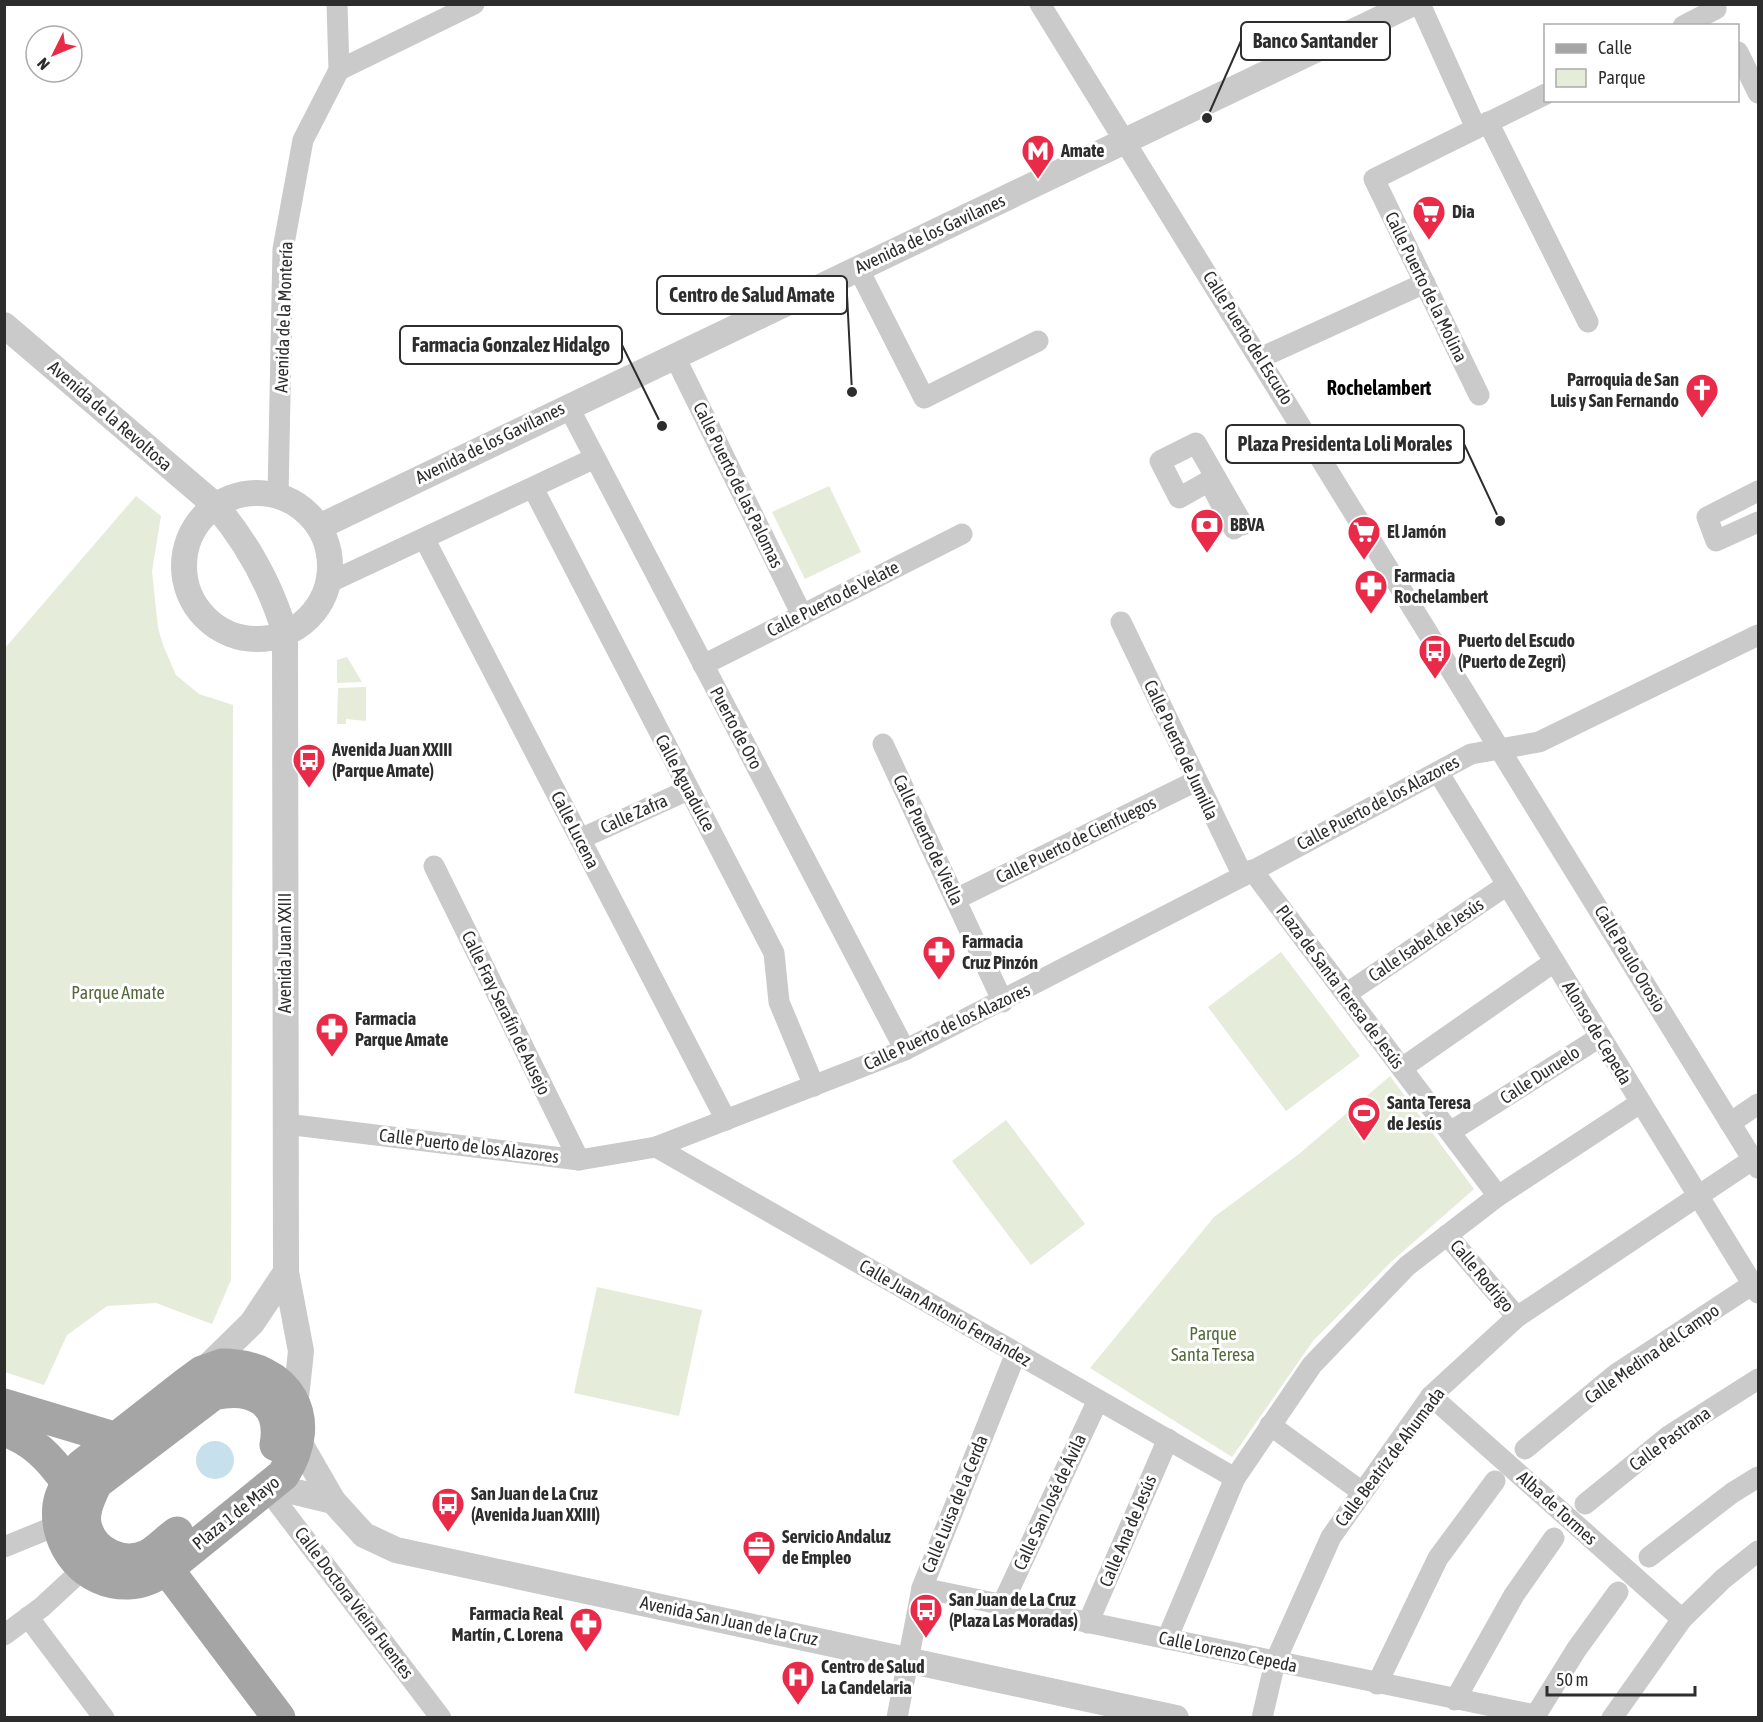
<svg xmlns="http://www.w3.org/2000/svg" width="1763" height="1722" viewBox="0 0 1763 1722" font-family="'Asap Condensed',sans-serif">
<rect width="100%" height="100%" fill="#fff"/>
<!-- green -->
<g fill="#e5ecda">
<path d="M829,486L861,552L805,579L772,512Z"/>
<path d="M136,496L161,516L152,571L158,628L163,645L176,675L199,694L233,705L231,1280L212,1324L156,1303L107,1306L67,1335L44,1385L5,1372V648Z"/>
<path d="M347,657L362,682L337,683V660Z"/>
<path d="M366,687V721L346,719V724H337L338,688Z"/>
<path d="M1281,952L1360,1056L1286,1111L1208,1007Z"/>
<path d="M1390,1076L1474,1189L1391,1262L1313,1341L1232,1457L1090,1368L1214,1217L1299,1154Z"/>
<path d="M1006,1120L1085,1224L1031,1265L952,1161Z"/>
<path d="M597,1287L702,1310L679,1416L574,1393Z"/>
</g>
<!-- water -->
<circle fill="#c6e1ec" cx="215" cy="1460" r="19"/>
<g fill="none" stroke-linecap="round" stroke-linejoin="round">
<!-- minor -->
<g stroke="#cacaca" stroke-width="21">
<path d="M1040,4L1758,1168"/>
<path d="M1420,4L1476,128"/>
<path d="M1683,26L1716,9"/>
<path d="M1738,52L1758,93"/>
<path d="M339,70L474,4"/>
<path d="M1488,122L1588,322"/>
<path d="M858,268L924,398L1038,341"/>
<path d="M674,355L802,615"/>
<path d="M1260,358L1425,283"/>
<path d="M1479,395L1374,179L1546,94"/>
<path d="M568,406L905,1050"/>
<path d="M533,488L774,953L779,1002L814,1086"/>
<path d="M1758,491L1707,517L1716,541L1758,522"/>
<path d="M278,496L283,249L303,140L339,70L337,4"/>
<path d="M1234,529L1209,481L1179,498L1160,461L1196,443L1243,525"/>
<path d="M425,540L726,1120"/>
<path d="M328,583L595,458"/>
<path d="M1121,622L1243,876"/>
<path d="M703,665L962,534"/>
<path d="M883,744L1003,1002"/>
<path d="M1438,772L1758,1293"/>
<path d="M580,839L688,790"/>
<path d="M434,866L579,1160"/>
<path d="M956,899L1196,781"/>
<path d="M1346,994L1507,885"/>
<path d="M1402,1068L1554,962"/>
<path d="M1730,1123L1758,1104"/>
<path d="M286,1124L579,1160L656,1147L905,1050L1243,876L1471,754L1539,742L1758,635"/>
<path d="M1450,1132L1600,1037"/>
<path d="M656,1147L1235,1478"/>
<path d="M1498,1196L1640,1103"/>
<path d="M1447,1235L1517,1317"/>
<path d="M1431,1396L1682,1619"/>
<path d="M1270,1425L1362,1492"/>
<path d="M1525,1449L1616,1374L1753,1284"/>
<path d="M267,1489L441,1718"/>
<path d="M1585,1504L1670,1435L1758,1379"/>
<path d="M4,1547L58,1525"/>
<path d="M1649,1557L1732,1493L1758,1477"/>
<path d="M922,1588L1535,1715"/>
<path d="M1002,1605L1098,1400"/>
<path d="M28,1617L104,1718"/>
<path d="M1088,1623L1168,1439"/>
<path d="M4,1635L42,1607L83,1569"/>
<path d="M1167,1639L1235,1478L1312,1365L1407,1266L1498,1196L1252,870"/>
<path d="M1377,1684L1438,1558L1495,1481"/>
<path d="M1455,1700L1514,1595L1554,1538"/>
<path d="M897,1718L922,1588L1016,1353"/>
<path d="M1262,1718L1275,1662L1331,1537L1431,1396L1517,1317L1758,1156"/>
<path d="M1534,1718L1576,1650L1618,1592"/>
<path d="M1612,1718L1682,1619L1723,1579L1758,1551"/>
</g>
<!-- tertiary -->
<g stroke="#cacaca" stroke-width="26">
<path d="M4,325L216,506C248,544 271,586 285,633L286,1272L301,1351L295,1407"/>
<circle cx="257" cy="566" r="73"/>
<path d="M319,527L1411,4"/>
<path d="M202,1372L252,1323L286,1272"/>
<path d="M299,1442L333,1501L364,1535L396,1550L1176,1718"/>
<path d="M271,1486L333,1501"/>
</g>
<!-- primary -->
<g stroke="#a5a5a5" stroke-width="33">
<path d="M222,1365C288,1365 320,1418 283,1475L167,1569C155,1576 143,1583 129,1583C86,1585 54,1546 59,1505C61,1490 71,1477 81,1466L187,1383L202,1372Z"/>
<path d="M4,1405L114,1438"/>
<path d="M4,1430C33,1440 50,1458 67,1482"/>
<path d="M177,1533C167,1540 157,1551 147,1556C123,1567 93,1553 86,1528C81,1513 90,1496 96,1483L213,1394C252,1385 284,1401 276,1445"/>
<path d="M167,1569L279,1718"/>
</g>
</g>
<!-- icons -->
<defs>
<g id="metro-pin" transform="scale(1.725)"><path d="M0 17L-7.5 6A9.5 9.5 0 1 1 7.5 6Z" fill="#ea2a49" stroke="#fff"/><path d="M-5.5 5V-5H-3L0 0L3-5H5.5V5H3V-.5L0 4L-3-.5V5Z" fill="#fff"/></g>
<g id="supermarket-pin" transform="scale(1.725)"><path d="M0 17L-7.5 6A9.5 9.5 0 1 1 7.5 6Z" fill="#ea2a49" stroke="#fff"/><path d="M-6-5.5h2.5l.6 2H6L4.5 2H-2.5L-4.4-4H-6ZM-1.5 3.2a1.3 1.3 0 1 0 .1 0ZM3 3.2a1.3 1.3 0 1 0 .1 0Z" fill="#fff"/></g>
<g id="church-pin" transform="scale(1.725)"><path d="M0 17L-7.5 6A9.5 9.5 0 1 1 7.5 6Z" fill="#ea2a49" stroke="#fff"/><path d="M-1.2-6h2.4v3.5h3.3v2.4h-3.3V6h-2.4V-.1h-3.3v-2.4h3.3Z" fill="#fff"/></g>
<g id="bank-pin" transform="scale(1.725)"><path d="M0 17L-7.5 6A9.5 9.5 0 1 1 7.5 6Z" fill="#ea2a49" stroke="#fff"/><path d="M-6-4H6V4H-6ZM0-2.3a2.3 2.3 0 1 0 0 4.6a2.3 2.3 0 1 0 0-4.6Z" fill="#fff"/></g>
<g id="pharmacy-pin" transform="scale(1.725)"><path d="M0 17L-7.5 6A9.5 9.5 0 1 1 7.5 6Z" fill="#ea2a49" stroke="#fff"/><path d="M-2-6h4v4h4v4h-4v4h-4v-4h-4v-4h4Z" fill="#fff"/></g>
<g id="bus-pin" transform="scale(1.725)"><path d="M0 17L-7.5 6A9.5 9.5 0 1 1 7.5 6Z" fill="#ea2a49" stroke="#fff"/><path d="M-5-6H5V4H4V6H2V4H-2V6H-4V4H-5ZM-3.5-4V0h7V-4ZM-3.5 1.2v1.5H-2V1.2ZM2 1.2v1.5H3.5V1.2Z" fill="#fff"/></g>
<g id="stadium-pin" transform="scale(1.725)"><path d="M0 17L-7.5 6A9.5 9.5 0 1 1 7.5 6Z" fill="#ea2a49" stroke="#fff"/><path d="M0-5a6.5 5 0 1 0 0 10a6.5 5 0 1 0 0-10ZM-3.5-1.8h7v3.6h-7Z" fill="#fff"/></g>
<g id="office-pin" transform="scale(1.725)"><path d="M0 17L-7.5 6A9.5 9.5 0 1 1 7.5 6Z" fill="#ea2a49" stroke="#fff"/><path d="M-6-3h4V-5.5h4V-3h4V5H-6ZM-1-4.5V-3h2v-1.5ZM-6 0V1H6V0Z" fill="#fff"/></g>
<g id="hospital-pin" transform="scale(1.725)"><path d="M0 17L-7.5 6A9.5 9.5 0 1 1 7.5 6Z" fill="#ea2a49" stroke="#fff"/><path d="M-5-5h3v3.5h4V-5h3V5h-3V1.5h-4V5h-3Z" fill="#fff"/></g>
</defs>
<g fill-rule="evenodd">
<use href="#metro-pin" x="1038" y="151"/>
<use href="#supermarket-pin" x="1429" y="212"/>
<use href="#church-pin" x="1702" y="390"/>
<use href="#bank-pin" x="1207" y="525"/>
<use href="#supermarket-pin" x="1364" y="532"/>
<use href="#pharmacy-pin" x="1371" y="586"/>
<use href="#bus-pin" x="1435" y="651"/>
<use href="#bus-pin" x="309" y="760"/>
<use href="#pharmacy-pin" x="939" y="952"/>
<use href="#pharmacy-pin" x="332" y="1029"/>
<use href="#stadium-pin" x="1364" y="1113"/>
<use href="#bus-pin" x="448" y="1504"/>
<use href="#office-pin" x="759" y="1547"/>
<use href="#bus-pin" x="926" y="1610"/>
<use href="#pharmacy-pin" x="586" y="1624"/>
<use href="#hospital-pin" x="798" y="1677"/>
</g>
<g text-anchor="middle" stroke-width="6" stroke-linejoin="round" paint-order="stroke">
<!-- poi labels -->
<g font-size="18" font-weight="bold" fill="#2d2d2d" stroke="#fff" text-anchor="start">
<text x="1061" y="157">Amate</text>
<text x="1452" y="218">Dia</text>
<text x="1679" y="386" text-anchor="end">Parroquia de San<tspan x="1679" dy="21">Luis y San Fernando</tspan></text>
<text x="1230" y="531">BBVA</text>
<text x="1387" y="538">El Jamón</text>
<text x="1394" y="582">Farmacia<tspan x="1394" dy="21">Rochelambert</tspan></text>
<text x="1458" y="647">Puerto del Escudo<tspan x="1458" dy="21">(Puerto de Zegri)</tspan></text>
<text x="332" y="756">Avenida Juan XXIII<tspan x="332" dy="21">(Parque Amate)</tspan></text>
<text x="962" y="948">Farmacia<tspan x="962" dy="21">Cruz Pinzón</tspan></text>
<text x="355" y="1025">Farmacia<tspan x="355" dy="21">Parque Amate</tspan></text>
<text x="1387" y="1109">Santa Teresa<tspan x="1387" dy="21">de Jesús</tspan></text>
<text x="471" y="1500">San Juan de La Cruz<tspan x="471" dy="21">(Avenida Juan XXIII)</tspan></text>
<text x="782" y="1543">Servicio Andaluz<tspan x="782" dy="21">de Empleo</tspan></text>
<text x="949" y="1606">San Juan de La Cruz<tspan x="949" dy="21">(Plaza Las Moradas)</tspan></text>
<text x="563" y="1620" text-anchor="end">Farmacia Real<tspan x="563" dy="21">Martín , C. Lorena</tspan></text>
<text x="821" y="1673">Centro de Salud<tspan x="821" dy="21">La Candelaria</tspan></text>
</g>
<!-- street labels -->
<g font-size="18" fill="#2d2d2d" stroke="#fff">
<text transform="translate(930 234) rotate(-25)" y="6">Avenida de los Gavilanes</text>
<text transform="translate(1426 287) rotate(64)" y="6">Calle Puerto de la Molina</text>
<text transform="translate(284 317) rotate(-88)" y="6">Avenida de la Montería</text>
<text transform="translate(1248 338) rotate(58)" y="6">Calle Puerto del Escudo</text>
<text transform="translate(110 416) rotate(41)" y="6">Avenida de la Revoltosa</text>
<text transform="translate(490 443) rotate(-26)" y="6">Avenida de los Gavilanes</text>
<text transform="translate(738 485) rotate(64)" y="6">Calle Puerto de las Palomas</text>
<text transform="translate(833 599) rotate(-27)" y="6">Calle Puerto de Velate</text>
<text transform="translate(736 728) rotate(62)" y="6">Puerto de Oro</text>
<text transform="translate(1181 750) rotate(65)" y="6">Calle Puerto de Jumilla</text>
<text transform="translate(685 783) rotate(62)" y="6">Calle Aguadulce</text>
<text transform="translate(1378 803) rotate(-28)" y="6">Calle Puerto de los Alazores</text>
<text transform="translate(634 814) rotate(-24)" y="6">Calle Zafra</text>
<text transform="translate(575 830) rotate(63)" y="6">Calle Lucena</text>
<text transform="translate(928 840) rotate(65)" y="6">Calle Puerto de Viella</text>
<text transform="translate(1076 840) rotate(-26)" y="6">Calle Puerto de Cienfuegos</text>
<text transform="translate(1426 940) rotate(-34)" y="6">Calle Isabel de Jesús</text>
<text transform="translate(285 953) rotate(-90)" y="6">Avenida Juan XXIII</text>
<text transform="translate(1630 959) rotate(59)" y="6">Calle Paulo Orosio</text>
<text transform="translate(1340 987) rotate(53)" y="6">Plaza de Santa Teresa de Jesús</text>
<text transform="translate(506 1013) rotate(64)" y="6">Calle Fray Serafín de Ausejo</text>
<text transform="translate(947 1027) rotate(-25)" y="6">Calle Puerto de los Alazores</text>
<text transform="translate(1597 1033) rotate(59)" y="6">Alonso de Cepeda</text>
<text transform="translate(1540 1075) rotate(-33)" y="6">Calle Duruelo</text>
<text transform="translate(469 1146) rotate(7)" y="6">Calle Puerto de los Alazores</text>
<text transform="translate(1482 1276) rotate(50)" y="6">Calle Rodrigo</text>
<text transform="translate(945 1313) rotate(30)" y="6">Calle Juan Antonio Fernández</text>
<text transform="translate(1652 1354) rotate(-35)" y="6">Calle Medina del Campo</text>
<text transform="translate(1670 1439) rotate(-36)" y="6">Calle Pastrana</text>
<text transform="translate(1390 1457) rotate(-53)" y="6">Calle Beatriz de Ahumada</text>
<text transform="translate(1050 1502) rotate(-65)" y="6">Calle San José de Ávila</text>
<text transform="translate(955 1504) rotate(-68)" y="6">Calle Luisa de la Cerda</text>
<text transform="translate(1557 1508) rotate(42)" y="6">Alba de Tormes</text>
<text transform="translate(236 1513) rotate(-39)" y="6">Plaza 1 de Mayo</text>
<text transform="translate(1128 1531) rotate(-67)" y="6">Calle Ana de Jesús</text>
<text transform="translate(354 1603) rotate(53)" y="6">Calle Doctora Vieira Fuentes</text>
<text transform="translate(729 1621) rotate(12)" y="6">Avenida San Juan de la Cruz</text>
<text transform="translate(1228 1652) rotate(12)" y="6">Calle Lorenzo Cepeda</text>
</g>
<!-- park labels -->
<g font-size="18" fill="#556a3a" stroke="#fff">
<text x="118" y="999">Parque Amate</text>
<text x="1213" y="1340">Parque<tspan x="1213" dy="21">Santa Teresa</tspan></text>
</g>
<!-- neighbourhood labels -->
<g font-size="20" font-weight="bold" fill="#000" stroke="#fff">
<text x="1379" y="395">Rochelambert</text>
</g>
</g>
<!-- callouts -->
<path fill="none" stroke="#2d2d2d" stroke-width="2" d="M1207 118L1241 41M852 392L847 295M662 426L622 345M1500 521L1464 444"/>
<g fill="#2d2d2d" stroke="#fff" stroke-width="2">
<circle cx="1207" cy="118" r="6"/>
<circle cx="852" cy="392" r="6"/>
<circle cx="662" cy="426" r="6"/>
<circle cx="1500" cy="521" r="6"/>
</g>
<g fill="#fff" stroke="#2d2d2d" stroke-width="2">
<rect x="1241" y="22" width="149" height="38" rx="6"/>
<rect x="657" y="276" width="190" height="38" rx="6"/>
<rect x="400" y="326" width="222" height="38" rx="6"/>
<rect x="1226" y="425" width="238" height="38" rx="6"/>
</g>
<g font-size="20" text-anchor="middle" font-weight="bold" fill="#2d2d2d">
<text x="1315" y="48">Banco Santander</text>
<text x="752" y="302">Centro de Salud Amate</text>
<text x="511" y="352">Farmacia Gonzalez Hidalgo</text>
<text x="1345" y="451">Plaza Presidenta Loli Morales</text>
</g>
<!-- border -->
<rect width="1763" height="1722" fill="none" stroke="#2d2d2d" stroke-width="12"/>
<!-- legend -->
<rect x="1544" y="24" width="195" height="78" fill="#ffffff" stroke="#ababab" stroke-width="1.5"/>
<rect x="1556" y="44" width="30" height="9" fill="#a5a5a5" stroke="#ababab" stroke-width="1.5"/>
<text x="1598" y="54" font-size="18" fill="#2d2d2d">Calle</text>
<rect x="1556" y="69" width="30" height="18" fill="#e5ecda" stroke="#ababab" stroke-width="1.5"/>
<text x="1598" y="84" font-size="18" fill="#2d2d2d">Parque</text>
<!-- north arrow -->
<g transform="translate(54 54) rotate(227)"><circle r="28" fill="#ffffff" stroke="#ababab" stroke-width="1.5"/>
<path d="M0-4.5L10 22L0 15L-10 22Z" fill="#ea2a49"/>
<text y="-9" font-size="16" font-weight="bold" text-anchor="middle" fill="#2d2d2d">N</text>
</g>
<!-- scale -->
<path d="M1547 1686v9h148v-9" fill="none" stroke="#2d2d2d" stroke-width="3"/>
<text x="1556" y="1686" font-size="18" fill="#2d2d2d" stroke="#ffffff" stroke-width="4.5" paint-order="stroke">50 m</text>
</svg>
